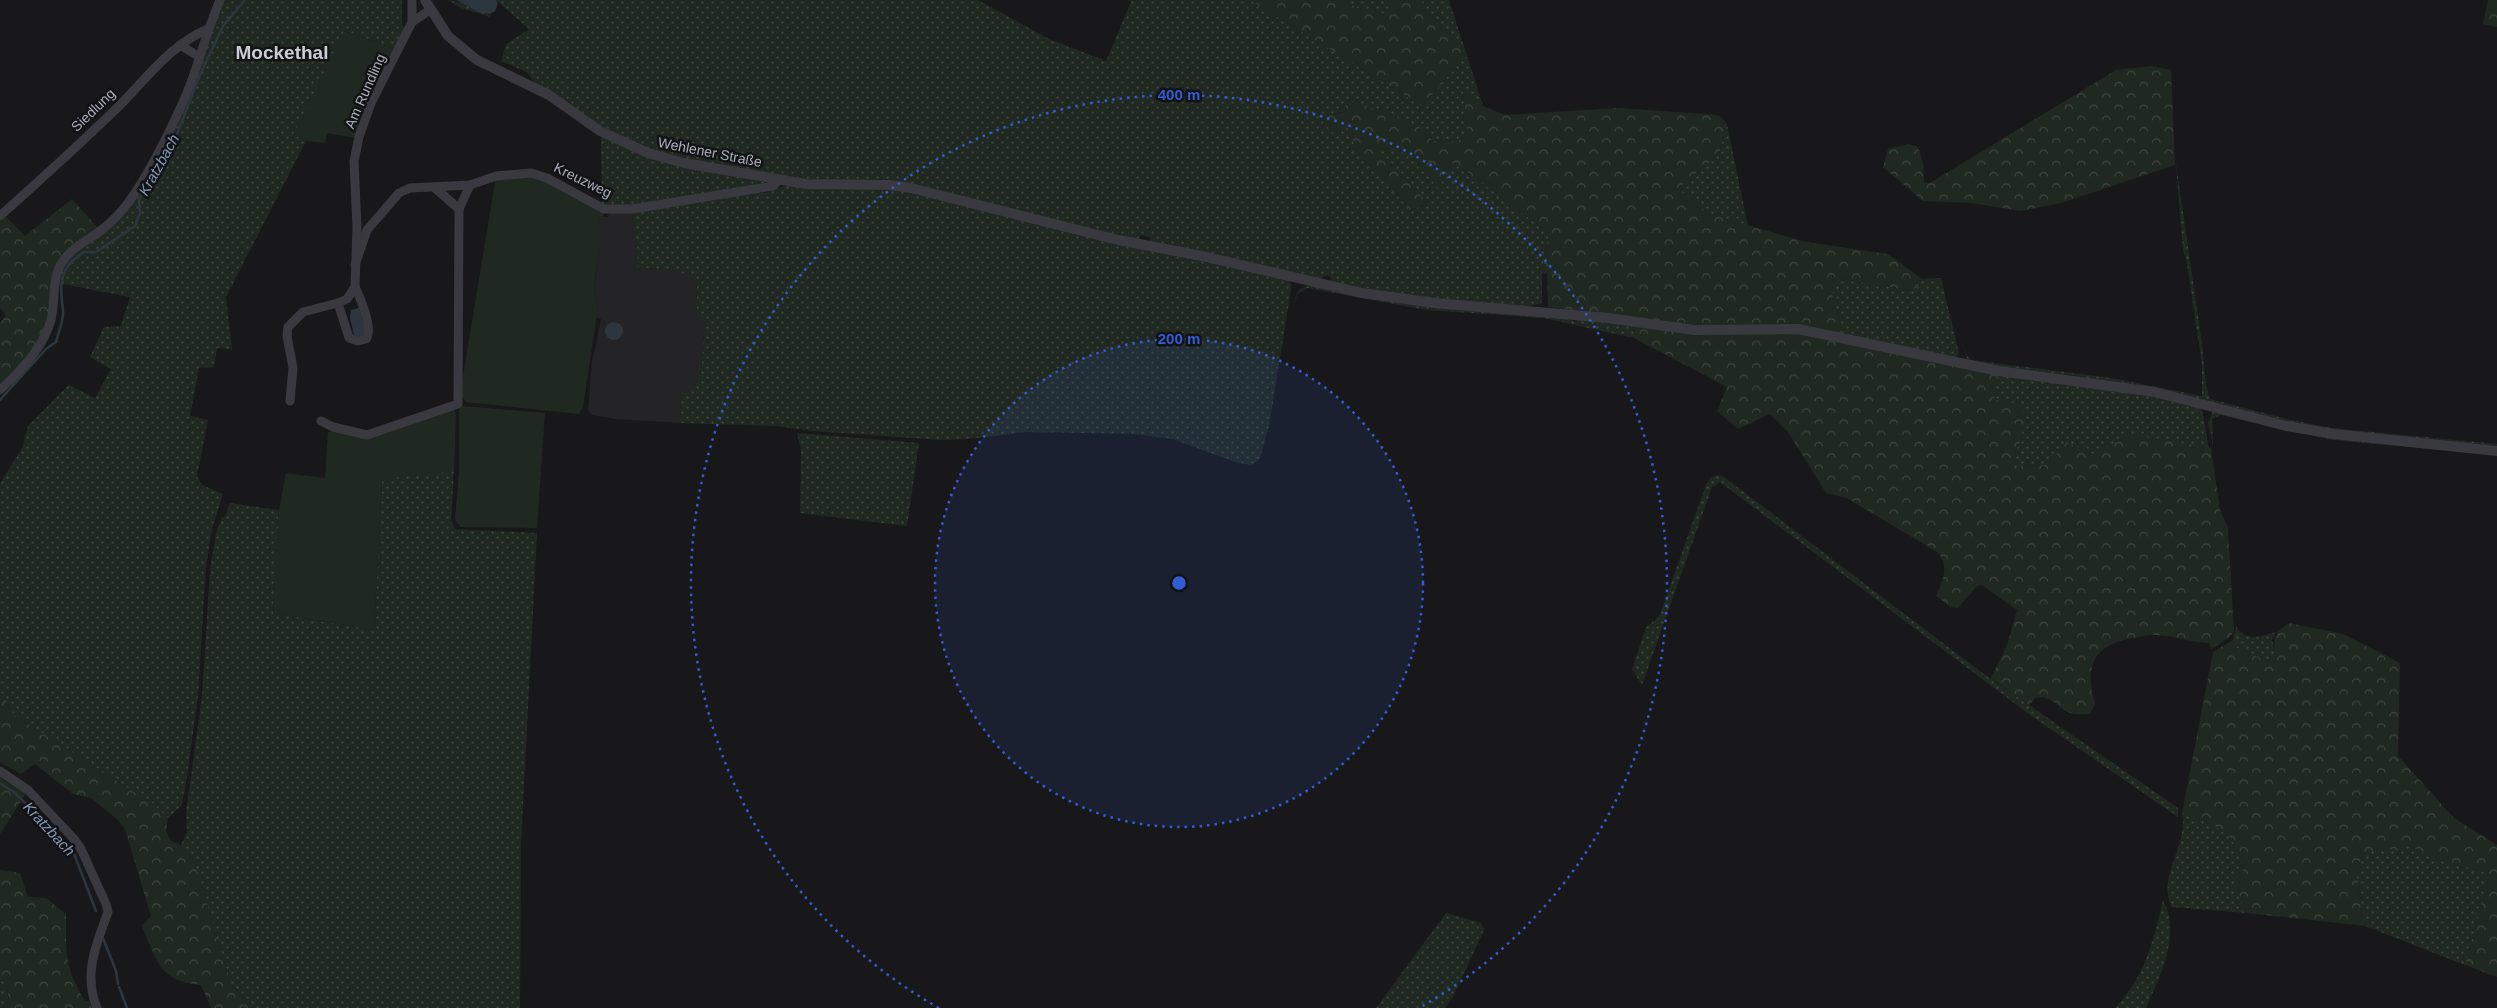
<svg xmlns="http://www.w3.org/2000/svg" width="2497" height="1008" viewBox="0 0 2497 1008" font-family="Arial,sans-serif">
<defs>
<pattern id="grass-dots" width="8" height="8" patternUnits="userSpaceOnUse" patternTransform="scale(1.25)"><rect width="8" height="8" fill="#202921"/><path d="M2 2h.1M6 6h.1" fill="none" stroke="#3e463f" stroke-width="1.8" stroke-linecap="round"/></pattern>
<pattern id="forest-crowns" width="20" height="18" patternUnits="userSpaceOnUse" patternTransform="scale(1.25)"><rect width="20" height="18" fill="#202921"/><path d="M2 6a3 3 0 1 1 6 0M12 15a3 3 0 1 1 6 0" fill="none" stroke="#3e463f"/></pattern>
</defs>
<rect width="100%" height="100%" fill="#18181a"/>
<!-- built -->
<path fill="#242427" d="M633,211L638,254V267L679,271L697,283V313L705,320L701,371L693,391L681,393L680,423L616,419L592,415L588,410L592,362L601,319L596,318L598,307L595,304L594,290L599,249V216L608,217L609,213Z"/>
<!-- grass -->
<g fill="url(#grass-dots)">
<path d="M223,0H402V25L406,28L395,49L345,31L294,134L306,141L226,297L232,349L217,348L214,367L199,368L190,416L208,420L197,476L202,485L223,494L212,529L206,567L198,696L185,791L181,806L168,818L153,804L14,715L0,691V484L23,446L28,426L69,385L95,398L111,369L90,357L104,327L121,326L130,297L58,283L61,272L73,254L105,232L149,172Z"/>
<path d="M448,0C463,0 475,12 490,14V17L461,8Z"/>
<path d="M496,0H978L1049,39L1106,61L1131,2L1130,0H1250L1422,106L1466,55L1420,0H1449L1483,106L1462,86L1468,130L1458,142L1433,141L1417,125L1400,121L1346,101V111L1320,117L1344,124L1362,159L1382,173L1410,210L1428,204L1396,168L1381,160V150C1410,146 1422,167 1438,188L1454,162L1549,233L1542,273V303C1525,309 1503,305 1485,303C1433,300 1382,294 1331,283L1330,276L1325,275L1320,280L1150,242V237L1141,235L1139,241L936,190L806,179L688,161L649,150L620,138L535,83L527,72L501,61L506,44L529,29Z"/>
<path d="M1343,0H1392L1386,14L1361,10Z"/>
<path d="M1727,124L1748,226L1709,214L1678,189L1719,154Z"/>
<path d="M601,137L648,157L764,180V183L632,206L602,205Z"/>
<path d="M2176,164L2202,344L2206,386L2210,399L2287,419L2332,428L2497,444V446L2332,430L2287,422L2155,387L1998,366L1967,359L1962,341L1967,356L1972,360L2111,378L2202,396V365L2187,263L2183,250Z"/>
<path d="M790,184L890,188L1287,279L1291,284V290L1269,426L1260,459L1251,465L1238,463L1172,439L1133,434L1026,432L968,439L940,440L813,431L776,426L680,423L681,393L693,391L701,371L705,320L697,313V283L679,271L637,267L638,254L633,211L745,193H765Z"/>
<path d="M1836,278L1915,291L1922,279L1941,278L1959,353L1956,357L1842,336C1843,317 1825,295 1836,278Z"/>
<path d="M1312,285L1567,316L1575,322L1585,318L1633,324L1634,338L1544,318L1427,310L1307,288L1297,295L1294,304C1296,292 1299,287 1312,285Z"/>
<path d="M1998,374L2152,395L2199,406C2205,413 2206,437 2209,448L2131,435L2092,455L2067,442L2048,465L2016,466L2014,454L2022,439L1994,400Z"/>
<path d="M2213,411L2497,455L2333,440L2221,415L2212,419L2213,445L2208,423Z"/>
<path d="M797,433L919,443L907,526L800,513L801,449Z"/>
<path d="M454,471L451,520L455,529L537,533L521,844L520,1008H250L244,997L231,984L192,855L181,845L187,832L186,812L202,697L210,570L216,533L222,517H225L230,503L279,510L273,613L374,630L382,479Z"/>
<path d="M1717,475L1724,477L1981,672L2178,808V817L2026,712L1720,482L1712,487L1642,685L1632,669L1646,627L1659,617L1706,485L1711,477Z"/>
<path d="M2236,626C2244,642 2261,637 2276,632L2272,640L2276,656L2271,663L2235,647L2233,640Z"/>
<path d="M2182,813C2214,823 2240,834 2243,871L2236,879V887L2246,913L2172,907C2156,877 2189,845 2182,813Z"/>
<path d="M2406,844L2435,859L2486,872L2488,881L2465,965L2365,926L2357,876L2361,855L2381,848L2401,851Z"/>
<path d="M2163,900C2182,934 2160,976 2146,1008H2115C2144,979 2154,939 2163,900Z"/>
<path d="M1446,913L1481,923L1484,930L1453,997L1445,1008H1376Z"/>
<path d="M5,980L8,995L4,1008H0V981Z"/>
</g>
<!-- forest -->
<g fill="url(#forest-crowns)">
<path d="M1250,0H1343L1361,10L1385,14L1392,0H1420L1466,55L1422,106Z"/>
<path d="M2488,0H2497V27L2483,24Z"/>
<path d="M2151,66L2171,70L2175,165L2061,203L2021,211L1972,203L1923,201L1883,167L1888,149L1909,144L1918,147L1923,163L1924,182L1930,183L2116,70Z"/>
<path d="M1462,85L1483,106L1505,115L1618,108L1719,115L1727,124L1719,154L1678,189L1709,214L1806,242L1888,254L1922,279L1915,291L1836,278C1825,295 1843,317 1842,336L1693,327L1548,307L1547,274L1542,273L1549,233L1454,162L1438,188C1422,168 1410,146 1382,150L1381,160L1396,168L1428,204L1410,210L1382,173L1362,159L1344,124L1334,134L1319,117L1345,112L1346,100L1395,115L1400,121L1417,125L1433,141L1458,142L1468,130Z"/>
<path d="M72,199L98,228L69,248L45,330L29,356L0,387V323L6,316L0,308V220L5,216L25,236Z"/>
<path d="M1633,324L1794,330L1998,374L1994,400L2024,404L2022,439L2014,454L2016,466L2048,465L2067,442L2092,455L2131,435L2211,448L2220,510L2228,528L2234,631L2230,637L2211,649L2209,643C2189,642 2171,635 2152,635C2146,635 2139,637 2133,638C2093,645 2084,666 2095,704L2090,714C2059,716 2067,707 2044,697L2035,698L2029,705L1991,678L2007,645L2017,610L1982,585L1977,586L1958,608L1951,607L1936,596C1943,580 1950,566 1937,552L1847,498L1826,493L1788,432L1770,414L1738,429L1717,411L1727,387L1634,338Z"/>
<path d="M2289,623L2343,634L2400,663L2398,756L2454,818L2497,845V977L2465,965L2488,881L2485,872L2435,859L2406,844L2401,851L2381,848L2361,855L2357,876L2365,926L2246,913L2236,887V879L2243,871C2240,834 2214,823 2182,813L2213,652L2233,640L2235,647L2271,663L2276,656C2272,638 2274,634 2289,623Z"/>
<path d="M0,691L14,715L153,804L168,818L166,831L171,841L185,847L192,854L231,984L244,997L250,1008H211L201,985C158,981 157,960 142,926L151,916L125,829L117,819L91,798L73,794L35,764L21,774L0,762Z"/>
<path d="M0,771L28,790L0,834Z"/>
<path d="M0,870L20,873L28,897L46,898L66,914C66,952 64,967 85,1001H89L92,1008H4L8,995L5,980L0,981Z"/>
</g>
<!-- garden -->
<g fill="#202921">
<path d="M344,31L395,49L358,125L355,138L327,133L325,143L306,141L294,134Z"/>
<path d="M531,173L604,209L603,216H599C599,227 600,237 599,248C599,262 589,295 598,307L583,407L579,414L466,402L460,395L496,176Z"/>
<path d="M463,406L545,413L537,528L460,527L455,519L459,473V415L460,407Z"/>
<path d="M454,408L456,415L454,471L382,479L374,630L273,613L279,510L286,473L325,478L328,432L335,431L358,437Z"/>
</g>
<!-- water -->
<g fill="#2d363f">
<path d="M457,0H496L498,3L495,11L490,14L478,12Z"/>
<path d="M359,308L366,331L362,337L354,335L350,318L351,310Z"/>
<circle cx="614" cy="331" r="9"/>
</g>
<g fill="none" stroke-linecap="round" stroke-linejoin="round">
<!-- stream -->
<g stroke="#2d363f" stroke-width="2.5">
<path d="M0,400L47,348L56,342C58,333 64,320 63,311C60,284 58,268 84,252H96L135,226L140,213L139,200L161,157L170,152L200,75L223,26L245,0"/>
<path d="M0,783L15,793L73,851L96,911"/>
<path d="M103,938L116,971L118,984"/>
<path d="M119,987L127,1008"/>
</g>
<!-- minor -->
<g stroke="#39393f" stroke-width="9">
<path d="M412,22L430,10"/>
<path d="M180,45L198,56"/>
<path d="M434,187L459,209"/>
<path d="M0,216C39,181 78,146 116,109C146,80 168,46 208,29"/>
<path d="M355,265L367,230L399,193L410,188L470,185L496,176L531,173L547,178L604,209H632L773,186L779,180"/>
<path d="M338,303L349,338L358,341L366,339C374,330 360,297 355,287"/>
<path d="M0,390C21,371 43,348 51,320C56,301 51,277 63,261C73,246 91,239 104,228C113,221 121,212 128,203C149,174 172,127 187,93C199,63 207,30 220,0"/>
<path d="M290,401L293,368L287,336L288,327L303,312L338,303L347,299L355,287L357,228L354,161L359,137L371,103L412,22V0"/>
<path d="M321,421L333,427L367,435L458,404L459,209L470,185"/>
<path d="M0,771L28,790L75,840L81,849L106,904L108,912C96,945 83,974 97,1008"/>
</g>
<!-- tertiary -->
<path stroke="#39393f" stroke-width="10" d="M425,0L448,36L477,60L549,95L600,131L648,153L684,163L806,184L889,185L911,188L1118,240L1202,256L1362,293L1435,303L1608,318L1694,330L1798,329L1999,371L2155,392L2286,426L2334,434L2497,451"/>
</g>
<!-- distance rings -->
<circle cx="1179" cy="583" r="244" fill="#325cd4" fill-opacity=".12"/>
<g fill="none" stroke="#325cd4" stroke-width="2.5" stroke-dasharray="2.5 5">
<circle cx="1179" cy="583" r="244"/>
<path d="M939 1008A488 488 0 1 1 1419 1008"/>
</g>
<g text-anchor="middle" stroke-width="5" stroke-linejoin="round" paint-order="stroke">
<!-- street labels -->
<g font-size="14" fill="#aaaebb" stroke="#131315">
<text transform="translate(365 91) rotate(-66)" y="5">Am Rundling</text>
<text transform="translate(93 110) rotate(-44)" y="5">Siedlung</text>
<text transform="translate(710 152) rotate(11)" y="5">Wehlener Straße</text>
<text transform="translate(583 180) rotate(26)" y="5">Kreuzweg</text>
</g>
<!-- water labels -->
<g font-size="15" font-style="italic" fill="#8099b7" stroke="#131315">
<text transform="translate(159 165) rotate(-61)" y="5">Kratzbach</text>
<text transform="translate(49 829) rotate(47)" y="5">Kratzbach</text>
</g>
<!-- district labels -->
<g font-size="19" font-weight="bold" fill="#cbcdd6" stroke="#131315">
<text x="282" y="59">Mockethal</text>
</g>
</g>
<circle cx="1179" cy="583" r="8" fill="#325cd4" stroke="#131315" stroke-width="2.5"/>
<g font-size="15" text-anchor="middle" font-weight="bold" fill="#325cd4" stroke="#131315" stroke-width="5" stroke-linejoin="round" paint-order="stroke">
<text x="1179" y="100">400 m</text>
<text x="1179" y="344">200 m</text>
</g>
</svg>
